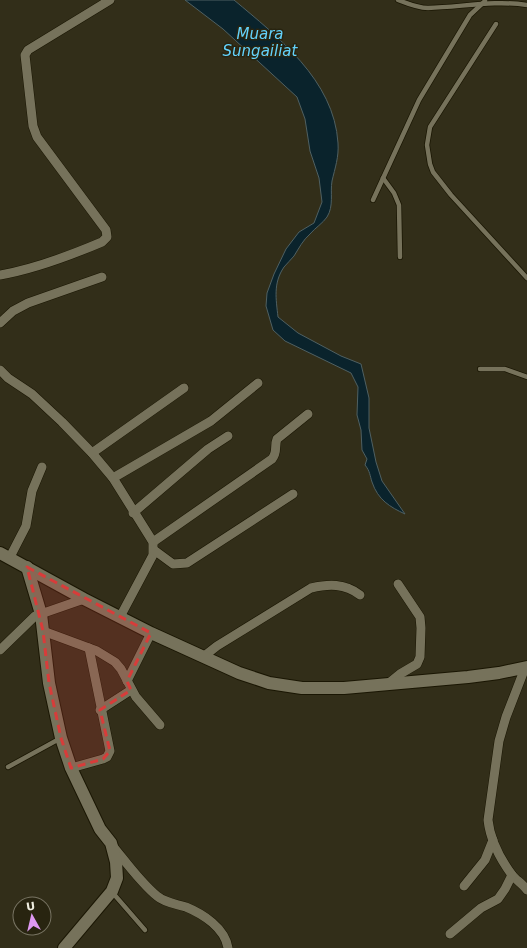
<svg xmlns="http://www.w3.org/2000/svg" width="527" height="948" viewBox="0 0 527 948" font-family="'DejaVu Sans',sans-serif">
<rect width="100%" height="100%" fill="#322e19"/>
<!-- water -->
<path fill="#0a232c" stroke="#4f6062" d="M185,0H234C278,37 334,80 338,143C339,157 335,168 332,181C330,193 334,206 327,217C323,223 315,228 310,234C303,240 299,248 294,256C291,260 287,263 284,267C273,283 276,299 278,317L298,333L341,356L361,364L369,398V428L376,462L382,481L405,514C390,507 378,500 372,482C370,476 370,471 365,465L367,459L362,450L361,430L357,415L358,387L351,373L285,341L273,330L266,306L267,293L274,274L286,249L299,232L314,223L322,202L319,178L310,151L305,119L297,97L223,29Z"/>
<g fill="none" stroke-linecap="round" stroke-linejoin="round">
<!-- lane casing -->
<g stroke="#1a1603" stroke-width="6">
<g id="lane">
<path d="M398,0C408,4 418,8 428,8C462,7 494,0 527,5"/>
<path d="M496,24L430,127L427,145L430,164L433,172L451,195L527,278"/>
<path d="M383,178L394,193L399,205L400,257"/>
<path d="M373,200L419,100L470,15L485,1"/>
<path d="M480,369H505L527,377"/>
<path d="M8,767L61,738"/>
<path d="M112,892L145,930"/>
</g>
</g>
<!-- street casing -->
<g stroke="#1a1603" stroke-width="10">
<g id="street">
<path d="M0,275C35,269 69,256 102,242L107,237L106,230L37,137L33,126L25,55L28,50L110,0"/>
<path d="M0,323L13,311L28,303L102,277"/>
<path d="M0,370L8,378L32,394L62,422L92,453L113,478L153,542V555L120,617"/>
<path d="M92,453L184,388"/>
<path d="M113,478L211,421L258,383"/>
<path d="M133,513L208,449L228,436"/>
<path d="M153,542L272,459C278,452 274,446 277,439L308,414"/>
<path d="M154,550L173,564L187,563L293,494"/>
<path d="M10,557L26,526L32,491L42,467"/>
<path d="M43,631L97,651L115,662L121,669L136,697L160,725"/>
<path d="M0,650L35,616L84,599"/>
<path d="M203,657L217,646L311,588C328,584 345,583 360,595"/>
<path d="M525,668L506,717L499,741L488,820C490,839 501,860 512,875C516,880 523,884 527,890"/>
<path d="M127,681L151,633"/>
<path d="M389,683L400,674L417,664L420,657L421,628L420,617L398,584"/>
<path d="M100,710L131,690"/>
<path d="M71,768L103,759L107,757L110,751L89,648"/>
<path d="M112,845C126,862 140,882 157,896C165,903 177,904 186,907C203,914 225,928 228,948"/>
<path d="M464,886L485,860L493,840"/>
<path d="M450,934L481,908L498,899L505,889L512,875"/>
</g>
</g>
<!-- secondary casing -->
<g stroke="#1a1603" stroke-width="14">
<g id="secondary">
<path d="M0,553L84,599L151,633L239,673L269,683L302,688H344L468,677L499,673L527,667"/>
<path d="M27,567L41,614L49,683L61,738L71,768L100,829L111,843L116,862L117,878L112,891L64,948"/>
</g>
</g>
<!-- lane -->
<use href="#lane" stroke="#76725b" stroke-width="4.5"/>
<!-- street -->
<use href="#street" stroke="#76725b" stroke-width="9"/>
<!-- secondary -->
<use href="#secondary" stroke="#76725b" stroke-width="12"/>
</g>
<!-- marked area -->
<path fill="#d83c3a" fill-opacity="0.2" stroke="#d83c3a" stroke-width="3" stroke-dasharray="8 5" stroke-linejoin="round" d="M27,567L151,633L127,681L131,690L100,710L110,751L103,759L71,768L61,738L49,683L43,631Z"/>
<g text-anchor="middle" stroke-width="3" stroke-linejoin="round" paint-order="stroke">
<!-- water labels -->
<g font-size="15" font-style="italic" fill="#63d2fb" stroke="#282410">
<text x="260" y="39">Muara<tspan x="260" dy="17">Sungailiat</tspan></text>
</g>
</g>
<!-- north arrow -->
<g transform="translate(32 916) rotate(352)"><circle r="19" fill="#282410" stroke="#787463"/>
<path d="M0-3L7 15L0 10L-7 15Z" fill="#de98f2"/>
<text y="-6" font-size="11" font-weight="bold" text-anchor="middle" fill="#efede0">U</text>
</g>
</svg>
